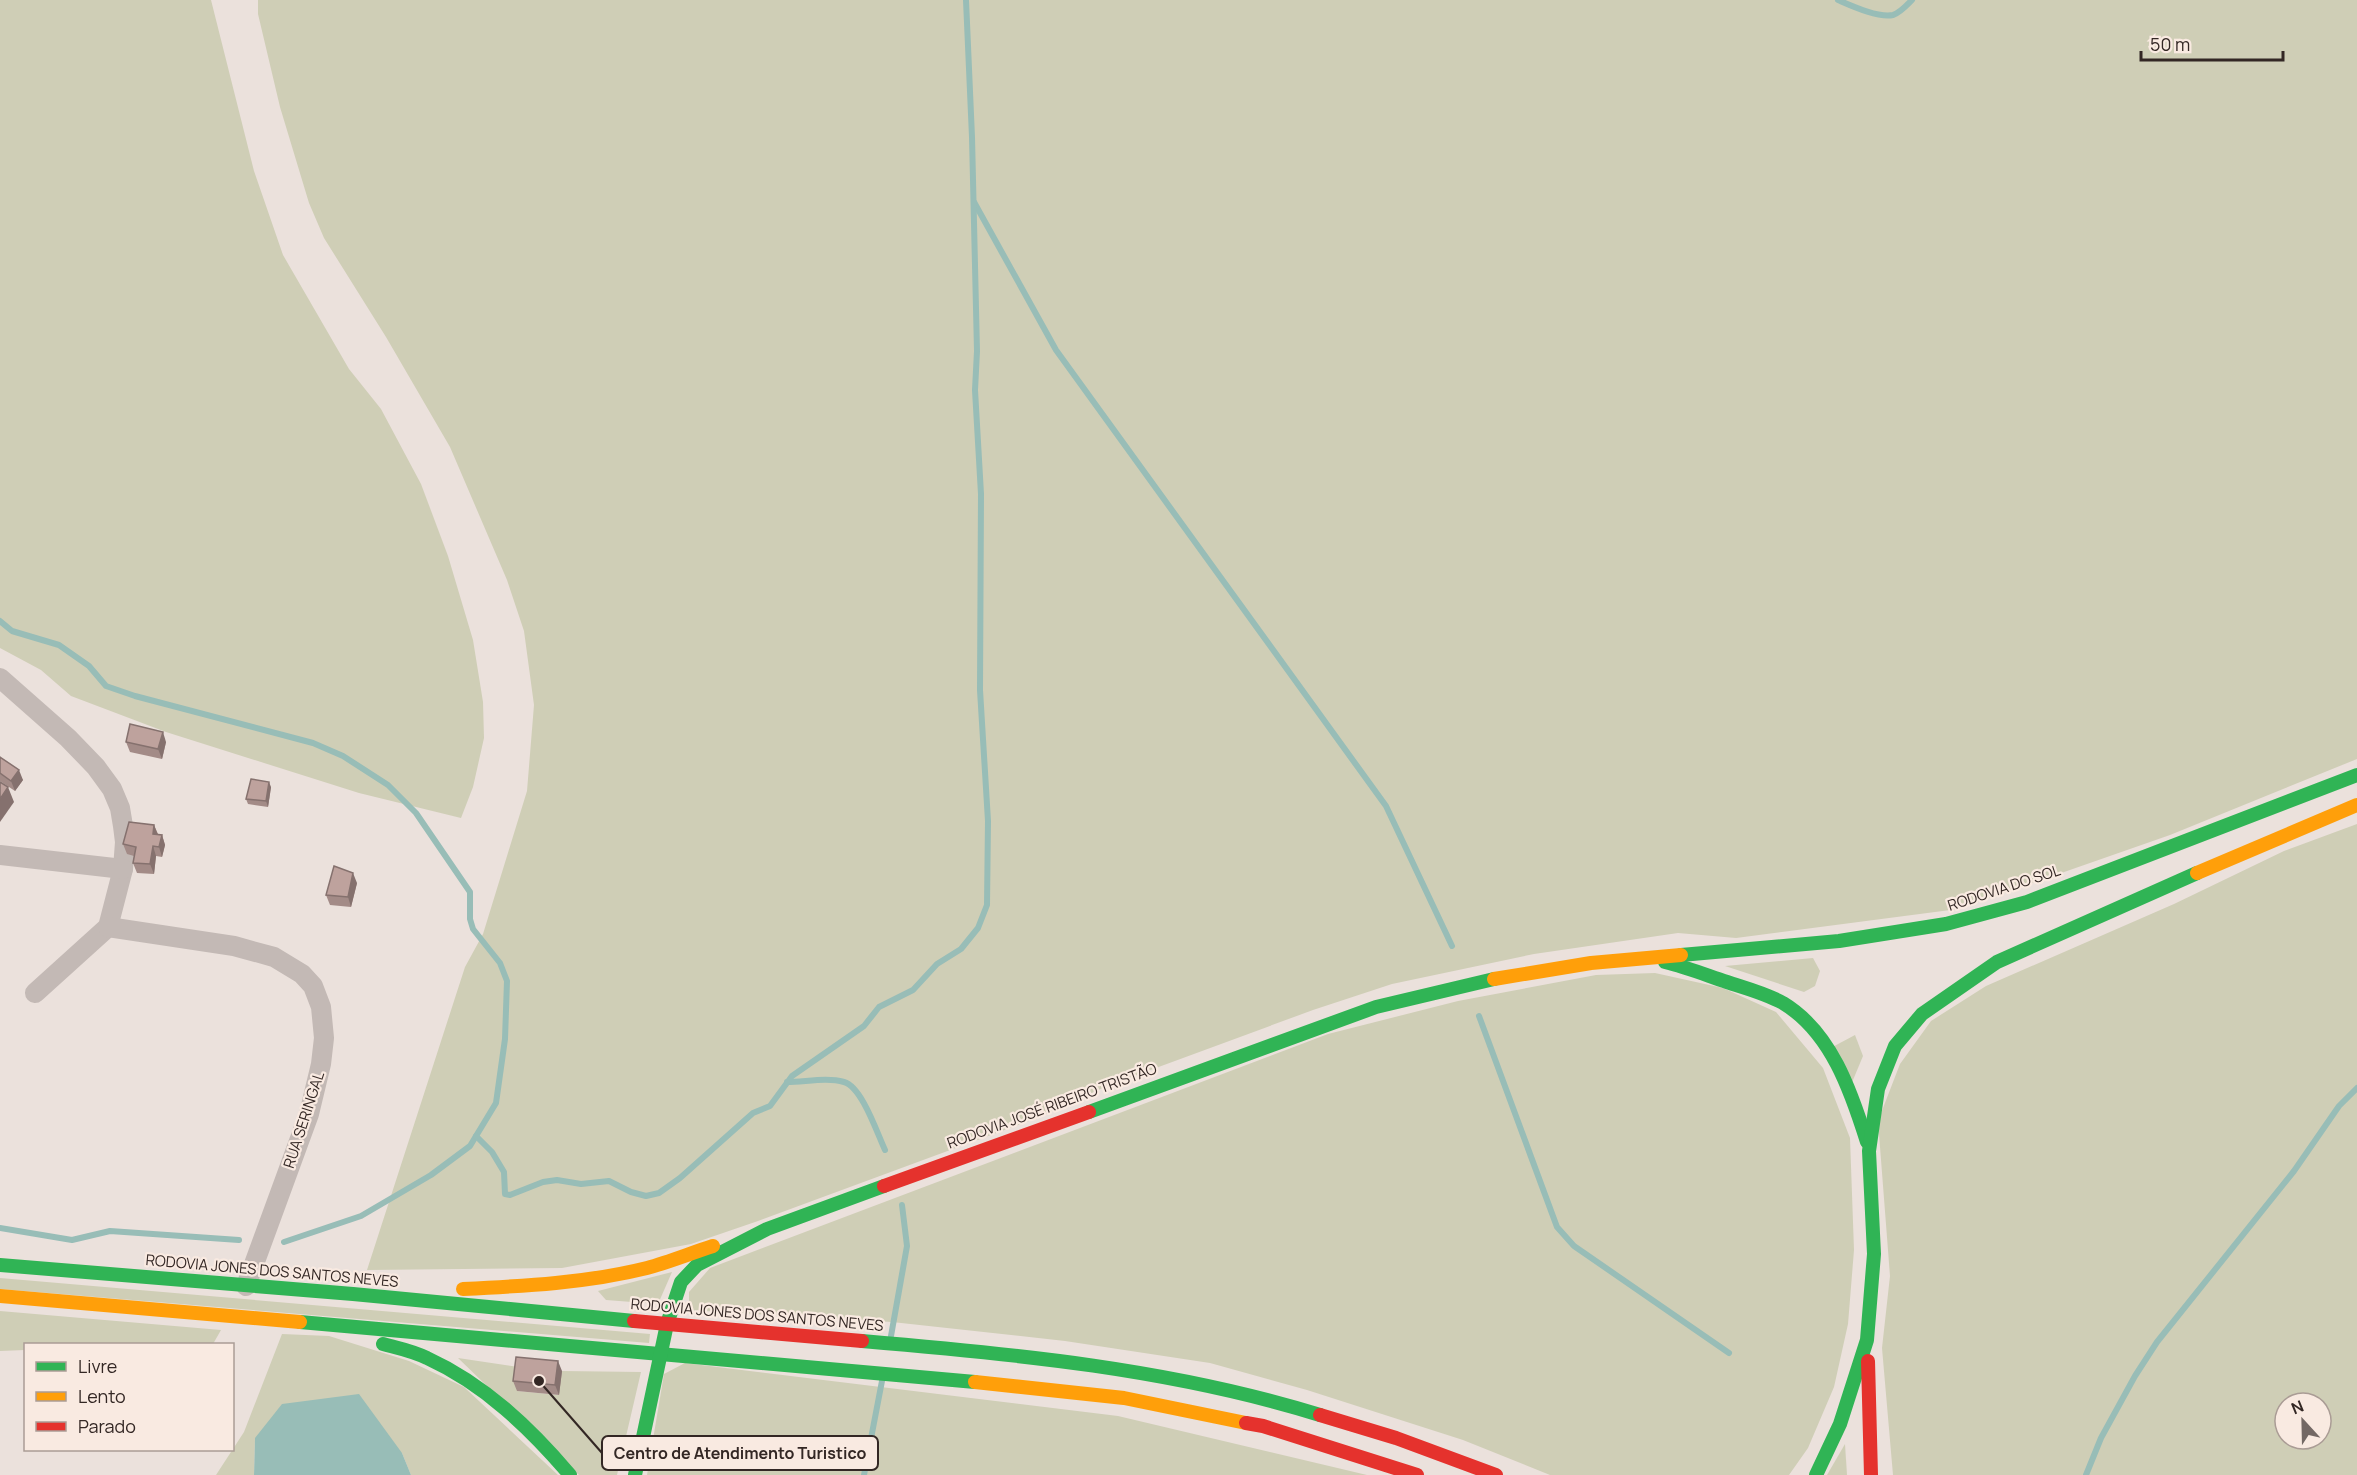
<svg xmlns="http://www.w3.org/2000/svg" width="2357" height="1475" viewBox="0 0 2357 1475" font-family="Manrope,sans-serif">
<rect width="100%" height="100%" fill="#ebe1dc"/>
<!-- green -->
<g fill="#cfceb6" fill-rule="evenodd">
<path d="M0,0H211L254,171L283,255L349,369L381,409L421,484L448,556L473,640L483,702L484,738L473,787L461,818L359,793L166,732L71,696L41,670L0,648Z"/>
<path d="M258,0H2357V759L2170,835L1958,909L1736,938L1678,933L1534,954L1392,984L1313,1010L1107,1086L1037,1118L758,1221L691,1244L562,1268L367,1270L465,967L483,934L527,791L534,705L524,631L507,580L450,447L386,337L324,238L309,203L280,107L258,14Z"/>
<path d="M2357,824V1475H1893L1882,1348L1890,1276L1878,1121L1900,1064L1931,1021L1986,986L2174,904L2284,851ZM2285,1403H2321V1439H2285Z"/>
<path d="M1813,958L1820,971L1815,986L1804,992L1725,966Z"/>
<path d="M1655,973L1723,988L1776,1012L1823,1068L1850,1138L1854,1250L1848,1324L1834,1387L1808,1448L1789,1475H1550L1463,1440L1307,1390L1210,1363L1065,1341L892,1322L689,1310V1292L710,1268L1328,1034L1458,1001L1596,975Z"/>
<path d="M1855,1035L1863,1056L1848,1092L1825,1051Z"/>
<path d="M672,1272L658,1304L606,1300L598,1291Z"/>
<path d="M0,1278L650,1334L649,1343L0,1289Z"/>
<path d="M0,1311L221,1330L213,1344H26L25,1350L0,1351Z"/>
<path d="M282,1334L329,1336L409,1361L464,1387L558,1475H411L402,1453L255,1438L254,1475H216L244,1432Z"/>
<path d="M458,1358L519,1367L517,1391L558,1395L562,1371L641,1372L617,1475H579Z"/>
<path d="M685,1363L1118,1416L1367,1475H647L664,1374Z"/>
<path d="M1845,1444L1847,1475H1827Z"/>
</g>
<!-- water -->
<path fill="#98bdb7" d="M359,1394L402,1453L411,1475H254L255,1438L282,1404Z"/>
<g fill="none" stroke-linecap="round" stroke-linejoin="round">
<!-- stream -->
<g stroke="#98bdb7" stroke-width="6">
<path d="M1838,0C1852,6 1878,18 1893,15C1900,13 1907,5 1912,0"/>
<path d="M974,202L1056,350L1386,806L1452,946"/>
<path d="M0,621L12,631L59,645L89,666L106,686L135,696L313,743L343,756L388,785L416,813L470,892V919L473,929L500,963L507,981L505,1039L496,1103L470,1146L431,1175L361,1216L284,1242"/>
<path d="M1479,1016L1557,1227L1574,1246L1729,1353"/>
<path d="M787,1082C805,1082 827,1077 844,1082C862,1087 877,1133 885,1150"/>
<path d="M476,1136L492,1152L504,1172L505,1194L510,1195L543,1182L557,1180L581,1184L609,1181L631,1192L646,1196L659,1193L680,1178L753,1113L770,1106L792,1076L864,1026L879,1007L913,990L937,964L961,949L978,928L987,905L988,821L980,690L981,494L975,390L977,351L972,137L966,0"/>
<path d="M0,1228L72,1240L110,1231L239,1240"/>
<path d="M891,1336L907,1246L902,1205"/>
<path d="M864,1475L882,1381"/>
<path d="M2086,1475L2101,1438L2135,1376L2157,1342L2294,1171L2339,1106L2357,1088"/>
</g>
<!-- street -->
<g stroke="#c3b9b5" stroke-width="20">
<path d="M0,678L68,738L96,767L112,789L120,808L123,826L125,842L123,869L108,927L35,993"/>
<path d="M0,855L123,869"/>
<path d="M108,927L234,946L274,957L302,974L313,986L321,1007L324,1038L321,1064L309,1114L246,1286"/>
</g>
<!-- fast -->
<g stroke="#30b455" stroke-width="14">
<path d="M1681,955L1839,941L1946,924L2027,902L2357,775"/>
<path d="M1665,962C1686,967 1706,975 1727,982C1745,988 1765,993 1783,1003C1831,1032 1851,1091 1867,1142"/>
<path d="M1089,1112L1376,1007L1494,979"/>
<path d="M0,1265L353,1294L634,1321"/>
<path d="M300,1322L975,1382"/>
<path d="M862,1341C1016,1354 1172,1369 1320,1415"/>
<path d="M383,1344C398,1348 413,1351 427,1358C484,1384 530,1428 570,1475"/>
<path d="M635,1475L667,1324L681,1282L697,1265L767,1229L884,1186"/>
<path d="M1816,1475L1840,1424L1867,1340L1874,1254L1869,1151L1878,1089L1895,1046L1922,1014L1997,962L2197,873"/>
</g>
<!-- slow -->
<g stroke="#ff9f0a" stroke-width="14">
<path d="M2197,873L2357,805"/>
<path d="M1494,979L1591,963L1681,955"/>
<path d="M463,1289C525,1286 587,1283 647,1268C669,1262 691,1253 713,1246"/>
<path d="M0,1296L300,1322"/>
<path d="M975,1382L1124,1398L1246,1423"/>
</g>
<!-- jam -->
<g stroke="#e5322d" stroke-width="14">
<path d="M884,1186L1089,1112"/>
<path d="M634,1321L862,1341"/>
<path d="M1868,1361L1871,1475"/>
<path d="M1320,1415L1396,1438L1496,1475"/>
<path d="M1246,1423L1263,1426L1417,1475"/>
</g>
</g>
<!-- wall -->
<g fill="#a38b87">
<path d="M126,742H166L162,759L130,752Z"/>
<path d="M0,757L23,780L15,791L0,781Z"/>
<path d="M271,787L268,807L248,804L246,799Z"/>
<path d="M154,825L158,834L162,835L165,845L162,857L156,856L154,874L137,873L133,863L134,856L127,854L123,844Z"/>
<path d="M357,883L351,907L330,905L326,895Z"/>
<path d="M562,1371L559,1395L517,1391L513,1381Z"/>
</g>
<!-- shaded-wall -->
<g fill="#85716e">
<path d="M163,732L166,742L162,759L158,749Z"/>
<path d="M19,770L23,780L15,791L11,781Z"/>
<path d="M269,782L271,787L268,807L266,801Z"/>
<path d="M8,787L14,802L0,822V799Z"/>
<path d="M154,825L158,835L153,834Z"/>
<path d="M162,835L165,845L162,857L159,847Z"/>
<path d="M153,846L156,856L154,874L150,864Z"/>
<path d="M353,873L357,883L351,907L348,897Z"/>
<path d="M558,1361L562,1371L559,1395L555,1385Z"/>
</g>
<!-- building -->
<g fill="#bea29d" stroke="#85716e" stroke-width="1.5">
<path d="M130,724L163,732L158,749L126,742Z"/>
<path d="M0,757L19,770L11,781L0,773Z"/>
<path d="M251,779L269,782L266,801L246,799Z"/>
<path d="M0,782L8,787L0,799Z"/>
<path d="M129,822L154,825L153,834L162,835L159,847L153,846L150,864L133,863L136,847L123,844Z"/>
<path d="M334,866L353,873L348,897L326,895Z"/>
<path d="M516,1357L558,1361L555,1385L513,1381Z"/>
</g>
<g text-anchor="middle" stroke-width="4.5" stroke-linejoin="round" paint-order="stroke">
<!-- street labels -->
<g font-size="15" fill="#332724" stroke="#f9eae1">
<text transform="translate(2004 888) rotate(-18)" y="5">RODOVIA DO SOL</text>
<text transform="translate(1052 1106) rotate(-20)" y="5">RODOVIA JOSÉ RIBEIRO TRISTÃO</text>
<text transform="translate(304 1120) rotate(-72)" y="5">RUA SERINGAL</text>
<text transform="translate(272 1271) rotate(5)" y="5">RODOVIA JONES DOS SANTOS NEVES</text>
<text transform="translate(757 1315) rotate(5)" y="5">RODOVIA JONES DOS SANTOS NEVES</text>
</g>
</g>
<!-- callouts -->
<path fill="none" stroke="#332724" stroke-width="2" d="M539 1381L602 1453"/>
<circle fill="#332724" stroke="#f9eae1" stroke-width="2" cx="539" cy="1381" r="6"/>
<rect fill="#f9eae1" stroke="#332724" stroke-width="2" x="602" y="1436" width="276" height="34" rx="6"/>
<g font-size="16" text-anchor="middle" font-weight="bold" fill="#332724">
<text x="740" y="1459">Centro de Atendimento Turistico</text>
</g>
<!-- legend -->
<rect x="24" y="1343" width="210" height="108" fill="#f9eae1" stroke="#aa9c95" stroke-width="1.5"/>
<rect x="36" y="1362" width="30" height="9" fill="#30b455" stroke="#aa9c95" stroke-width="1.5"/>
<text x="78" y="1373" font-size="18" fill="#332724">Livre</text>
<rect x="36" y="1392" width="30" height="9" fill="#ff9f0a" stroke="#aa9c95" stroke-width="1.5"/>
<text x="78" y="1403" font-size="18" fill="#332724">Lento</text>
<rect x="36" y="1422" width="30" height="9" fill="#e5322d" stroke="#aa9c95" stroke-width="1.5"/>
<text x="78" y="1433" font-size="18" fill="#332724">Parado</text>
<!-- north arrow -->
<g transform="translate(2303 1421) rotate(338)"><circle r="28" fill="#f9eae1" stroke="#aa9c95" stroke-width="1.5"/>
<path d="M0-4.5L10 22L0 15L-10 22Z" fill="#736864"/>
<text y="-9" font-size="16" font-weight="bold" text-anchor="middle" fill="#332724">N</text>
</g>
<!-- scale -->
<path d="M2141 51v9h142v-9" fill="none" stroke="#332724" stroke-width="3"/>
<text x="2150" y="51" font-size="18" fill="#332724" stroke="#f9eae1" stroke-width="4.5" paint-order="stroke">50 m</text>
</svg>
